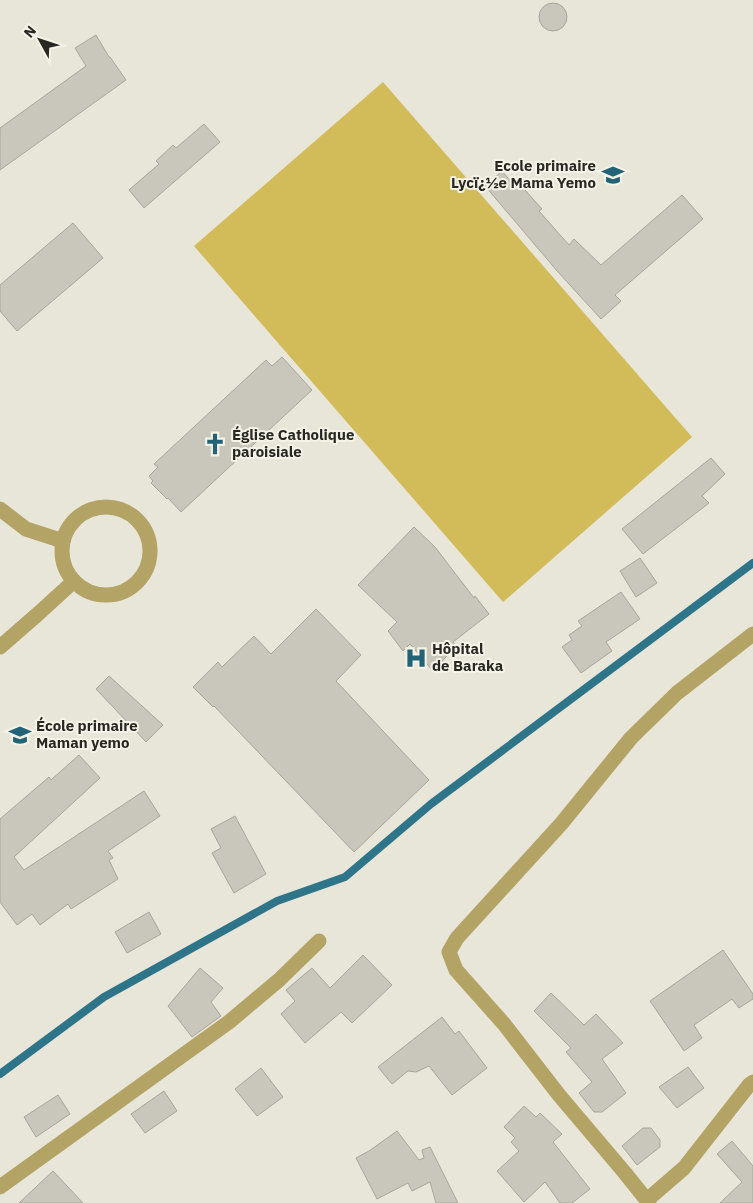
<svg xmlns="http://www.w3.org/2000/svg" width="753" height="1203" viewBox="0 0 753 1203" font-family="'IBM Plex Sans',sans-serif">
<rect width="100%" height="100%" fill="#e8e5d9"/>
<!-- green -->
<path fill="#d2bb59" d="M383,82L692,437L503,602L194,246Z"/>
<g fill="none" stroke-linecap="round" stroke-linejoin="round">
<!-- stream -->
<path stroke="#2f7589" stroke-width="8" d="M0,1074L104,997L277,901L345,877L431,804L753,563"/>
</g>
<!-- building -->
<g fill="#c9c7bb" stroke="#a8a59a">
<circle cx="553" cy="17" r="14"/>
<path d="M96,35L109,57H110L126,80L0,170V128L86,66L75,48Z"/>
<path d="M204,124L220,142L144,208L129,190L159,164L156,161L173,145L176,148Z"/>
<path d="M502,171L512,183L516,180L542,209L539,211L569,245L574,239L601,265L682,195L703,219L615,295L621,301L601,319L558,272L485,186Z"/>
<path d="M73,223L103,258L17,331L0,311V285Z"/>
<path d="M282,357L312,390L181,512L168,498L167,499L151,483L153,481L149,476L158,467L154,464L266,360L272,366Z"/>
<path d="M711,458L725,474L702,496L709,503L643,554L622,529Z"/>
<path d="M414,527L435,547L474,598L475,596L489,614L453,642L456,646L433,671L410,644L403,651L388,631L397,622L358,585Z"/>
<path d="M640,558L657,583L636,597L620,571Z"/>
<path d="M621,592L640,619L606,642L612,651L581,673L562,647L572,640L569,635L582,626L578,621Z"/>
<path d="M316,609L361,655L336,681L429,780L354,852L214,706L213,707L193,687L218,662L222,667L254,636L271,654Z"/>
<path d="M109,676L163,725L146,742L96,689Z"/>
<path d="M79,755L100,778L14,857L24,870L144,791L160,816L108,851L113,858L109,860L118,879L71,909L68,904L40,925L32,914L17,925L0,902V819L49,777L51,780Z"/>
<path d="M235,816L266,874L234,893L212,853L221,848L211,829Z"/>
<path d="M149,912L161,934L127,953L115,932Z"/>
<path d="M723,950L753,994V999L739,1008L732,999L694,1025L702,1038L684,1051L650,1001Z"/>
<path d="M363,955L392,985L352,1023L341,1012L305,1043L281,1014L295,1001L286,990L312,968L330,988Z"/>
<path d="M200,968L223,988L211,1002L221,1016L192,1037L168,1006Z"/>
<path d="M551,993L584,1025L596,1014L623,1043L602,1059L626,1093L602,1112H594L579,1093L592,1082L566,1052L571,1048L534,1011Z"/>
<path d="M442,1017L455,1034L459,1031L487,1068L452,1095L429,1066L416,1072L408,1071L392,1084L378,1067Z"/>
<path d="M688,1067L704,1088L677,1108L659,1087Z"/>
<path d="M261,1068L283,1097L257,1116L235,1089Z"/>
<path d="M164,1091L177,1111L145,1133L131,1114Z"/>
<path d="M58,1095L70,1114L36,1137L24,1117Z"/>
<path d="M524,1106L536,1117L540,1113L562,1134L553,1142L590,1189L572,1203H560L545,1182L524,1202L497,1171L519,1151L511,1142L515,1138L504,1127Z"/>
<path d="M643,1128H651L660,1140V1147L637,1165L622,1146Z"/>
<path d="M397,1131L419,1160L424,1158L422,1150L430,1147L458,1203H436L430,1182L412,1191L408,1183L377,1199L356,1158L369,1151Z"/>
<path d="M732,1141L753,1166V1203H720L742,1182L717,1154Z"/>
<path d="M53,1171L83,1203H19Z"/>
</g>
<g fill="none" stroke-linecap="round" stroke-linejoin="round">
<!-- street -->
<g stroke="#b3a466" stroke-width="15">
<circle cx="106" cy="551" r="44"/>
<path d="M0,509L26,529L63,541"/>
<path d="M0,647L39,613L74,581"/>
<path d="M0,1187L229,1022L279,980L319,941"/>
<path d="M647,1200L684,1168L749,1085L753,1082"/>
<path d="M649,1203L625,1173L559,1095L504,1024L456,970L449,952L457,938L561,824L631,738L677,693L753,634"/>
</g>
</g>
<!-- icons -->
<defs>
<g id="school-bare" transform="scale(1.725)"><path d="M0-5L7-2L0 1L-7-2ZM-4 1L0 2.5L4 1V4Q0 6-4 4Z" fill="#226377" stroke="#f5f3e7" stroke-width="2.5" paint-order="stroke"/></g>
<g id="church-bare" transform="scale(1.725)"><path d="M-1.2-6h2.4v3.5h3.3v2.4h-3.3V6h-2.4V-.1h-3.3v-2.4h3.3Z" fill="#226377" stroke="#f5f3e7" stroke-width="2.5" paint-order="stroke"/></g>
<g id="hospital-bare" transform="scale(1.725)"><path d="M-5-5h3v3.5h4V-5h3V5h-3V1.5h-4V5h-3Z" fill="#226377" stroke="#f5f3e7" stroke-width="2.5" paint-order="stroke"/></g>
</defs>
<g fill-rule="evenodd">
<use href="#school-bare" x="613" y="175"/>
<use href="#church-bare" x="215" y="444"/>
<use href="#hospital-bare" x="416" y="658"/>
<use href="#school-bare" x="20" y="735"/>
</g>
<g text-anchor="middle" stroke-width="4" stroke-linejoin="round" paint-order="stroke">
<!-- poi labels -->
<g font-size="15" font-weight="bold" fill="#282722" stroke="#f5f3e7" text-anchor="start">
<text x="596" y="171" text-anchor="end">Ecole primaire<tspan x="596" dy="17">Lycï¿½e Mama Yemo</tspan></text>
<text x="232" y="440">Église Catholique<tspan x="232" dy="17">paroisiale</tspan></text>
<text x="432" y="654">Hôpital<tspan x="432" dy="17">de Baraka</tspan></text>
<text x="36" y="731">École primaire<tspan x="36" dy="17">Maman yemo</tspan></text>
</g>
</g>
<!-- north arrow -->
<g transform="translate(40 40) rotate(310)" stroke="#f5f3e7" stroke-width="4" paint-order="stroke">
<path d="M0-4L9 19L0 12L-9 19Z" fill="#282722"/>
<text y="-8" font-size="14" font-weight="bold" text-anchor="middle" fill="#282722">N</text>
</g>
</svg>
